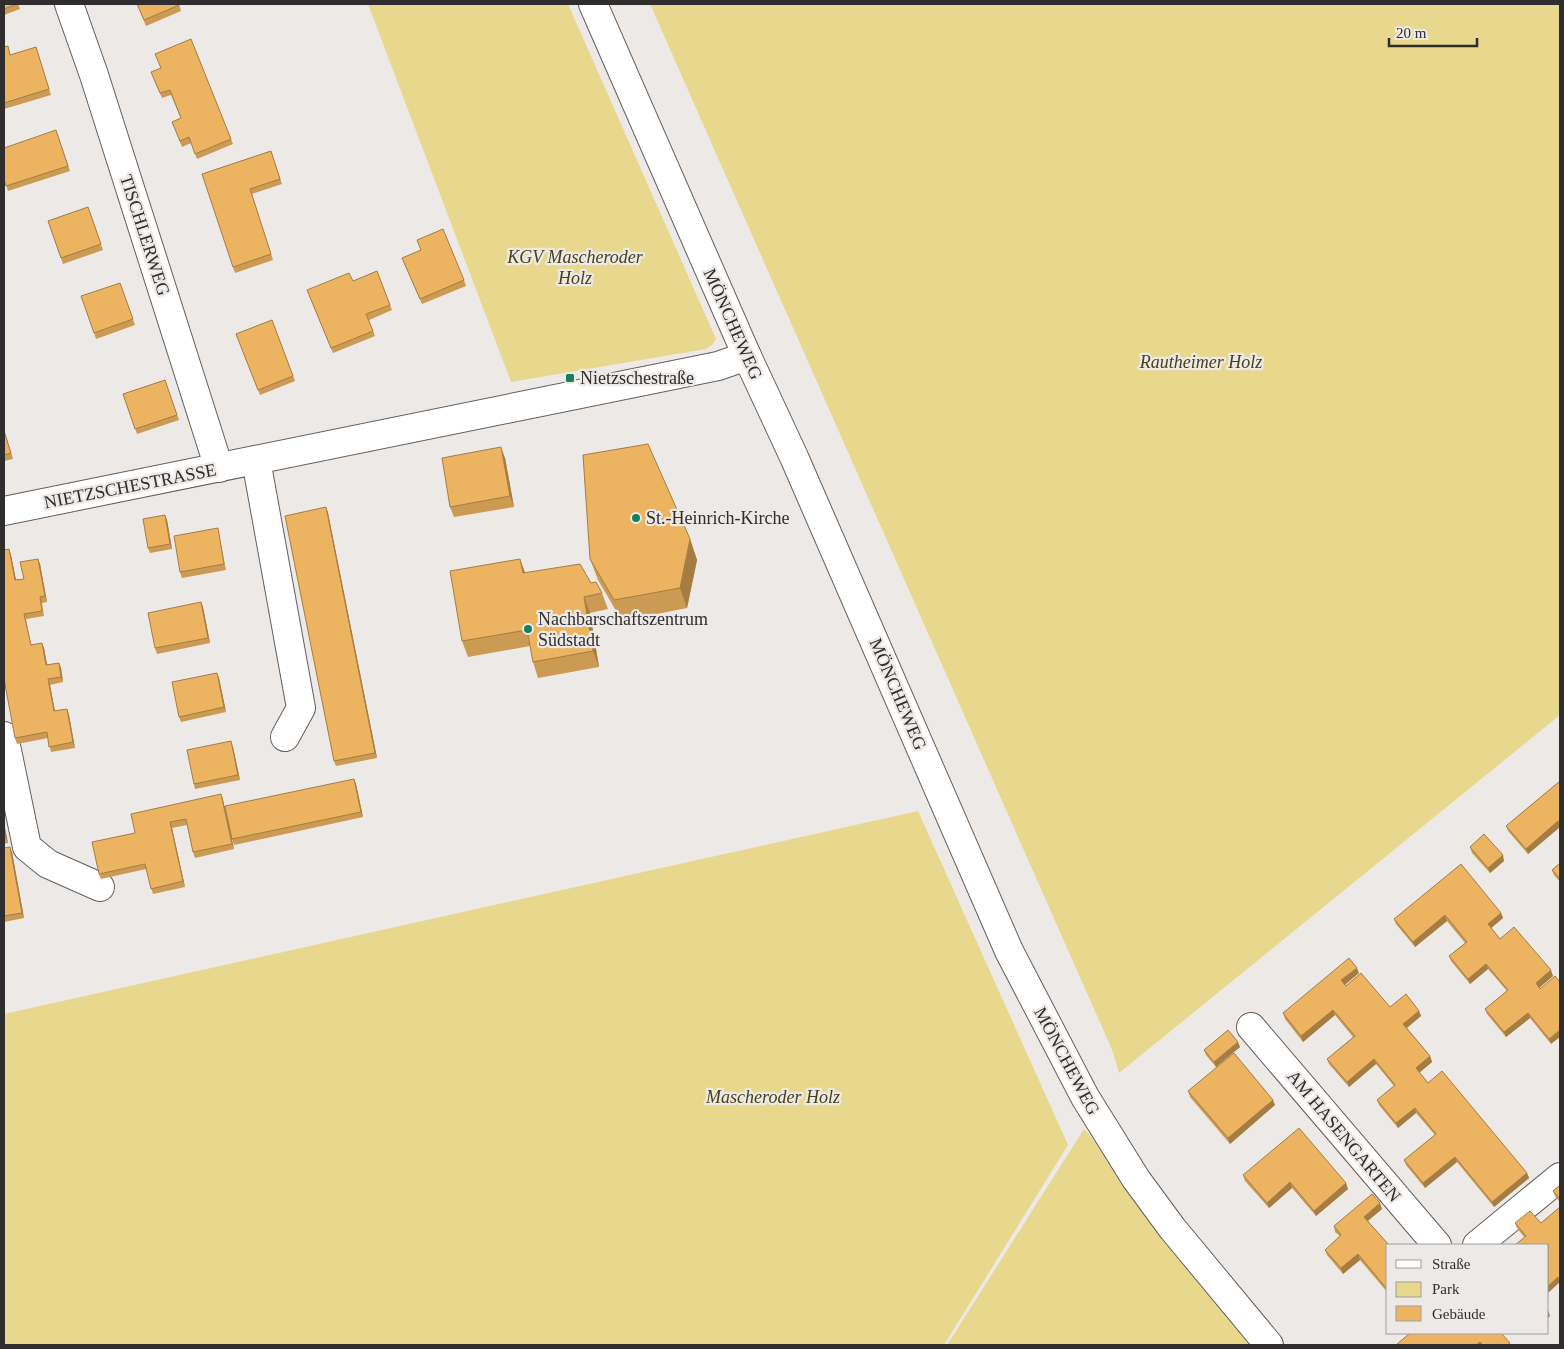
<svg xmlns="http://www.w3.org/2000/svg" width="1564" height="1349" viewBox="0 0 1564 1349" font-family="Georgia,serif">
<rect width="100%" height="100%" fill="#ede9e7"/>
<!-- green -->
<g fill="#e8d88d">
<path d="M368,4H568L716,339L712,345L706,349L511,382Z"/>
<path d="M650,4H1560V715L1119,1073L1113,1052Z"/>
<path d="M918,811L1068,1145L944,1345H4V1014Z"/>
<path d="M1084,1129L1167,1222L1270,1345H947Z"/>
</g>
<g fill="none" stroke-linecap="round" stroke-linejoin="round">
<!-- minor casing -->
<g stroke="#625f5d" stroke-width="30">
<g id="minor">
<path d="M69,4L94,75L219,468"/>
<path d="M256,460L301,708L285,737"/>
<path d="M4,736L27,847L48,864L100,887"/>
<path d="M1251,1027L1437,1245"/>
<path d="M1477,1245L1560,1177"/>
</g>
</g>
<!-- tertiary casing -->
<g stroke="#625f5d" stroke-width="30">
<path id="tertiary" d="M4,511L718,366L747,356"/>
</g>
<!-- secondary casing -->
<g stroke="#625f5d" stroke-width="30">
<path id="secondary" d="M593,4L747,356L794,457L1009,951L1085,1097L1136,1179L1172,1228L1269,1345"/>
</g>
<!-- minor -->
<use href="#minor" stroke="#fff" stroke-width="28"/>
<!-- tertiary -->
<use href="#tertiary" stroke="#fff" stroke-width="28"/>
<!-- secondary -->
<use href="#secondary" stroke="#fff" stroke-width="28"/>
</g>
<!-- wall -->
<g fill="#cb9a53">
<path d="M4,4H18L20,9L4,15Z"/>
<path d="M137,4H179L181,11L146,26Z"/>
<path d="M191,39L233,144L197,159L191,143L182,147L172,122L181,119L171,95L162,98L153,77L160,68Z"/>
<path d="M4,47L11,55L38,53L51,95L4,109Z"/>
<path d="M56,130L70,171L8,191L4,179Z"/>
<path d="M271,151L282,184L252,194L273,260L235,273L202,174Z"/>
<path d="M88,207L103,250L63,264L48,221Z"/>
<path d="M404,263L464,280L466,286L422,304Z"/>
<path d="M377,271L392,310L369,320L375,336L333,353L307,290L353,281Z"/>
<path d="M120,283L135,325L96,339L94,333Z"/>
<path d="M272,320L295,381L260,395L236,334Z"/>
<path d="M165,380L179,420L137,434L123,394Z"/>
<path d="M4,429L13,459L4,461Z"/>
<path d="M505,458L514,507L454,517L450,507Z"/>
<path d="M326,507L328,513L377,758L336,766L334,761Z"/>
<path d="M167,520L172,549L150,553L148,548Z"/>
<path d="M218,528L219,534L226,570L182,578L180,572Z"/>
<path d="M690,539L697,560L687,608L622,621L598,580L590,559Z"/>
<path d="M9,549L11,555L16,580L24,579L38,559L40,564L47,602L42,603L44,616L26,619L31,645L44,648L47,665L59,663L61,668L63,682L50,685L55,711L67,709L69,715L75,748L51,752L48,738L17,744L15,738Z"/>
<path d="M526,573L591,583L602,593L608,609L590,613L599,667L538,678L533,662L530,646L468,657L462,641Z"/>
<path d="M201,602L203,607L210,643L157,654L155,648Z"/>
<path d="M219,678L226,712L181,722L179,717Z"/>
<path d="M233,747L240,780L195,789L194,784Z"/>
<path d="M354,779L356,784L363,817L234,845L232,839Z"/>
<path d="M1560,781V827L1528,854L1508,831L1506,826Z"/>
<path d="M221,794L223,800L234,849L195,858L193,852L187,825L172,828L185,887L153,894L146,869L101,879L99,874L135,833Z"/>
<path d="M4,823L8,843L4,844Z"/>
<path d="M1470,847L1504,861L1490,873L1472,853Z"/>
<path d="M4,848L12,852L24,918L4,922Z"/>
<path d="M1560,863V882L1554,875L1552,870Z"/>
<path d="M1501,913L1503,918L1491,928L1500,939L1553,976L1539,988L1551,1044L1530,1018L1506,1037L1487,1014L1485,1009L1507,991L1488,969L1470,984L1451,961L1449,956L1465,943L1447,921L1415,947L1396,924L1394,919Z"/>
<path d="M1359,973L1345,985L1346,986L1390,1007L1419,1011L1421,1016L1407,1028L1430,1056L1432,1062L1419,1072L1428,1083L1527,1173L1529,1178L1494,1207L1457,1162L1425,1188L1406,1165L1404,1160L1435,1135L1416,1113L1398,1128L1379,1105L1377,1100L1394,1086L1376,1064L1349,1087L1329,1064L1327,1059L1353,1037L1335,1015L1303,1042L1285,1019L1283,1013Z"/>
<path d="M1240,1047L1216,1067L1206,1055L1204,1050Z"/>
<path d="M1188,1091L1275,1105L1230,1144L1190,1097Z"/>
<path d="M1243,1175L1348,1189L1316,1216L1292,1188L1269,1208L1245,1181Z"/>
<path d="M1560,1185V1202L1555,1196L1553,1191Z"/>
<path d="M1560,1207V1283L1517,1228L1515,1223H1541Z"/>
<path d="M1382,1209L1368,1221L1388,1245V1293L1360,1260L1343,1274L1327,1255L1325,1250L1340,1236L1335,1232L1334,1226Z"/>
</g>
<!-- shaded-wall -->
<g fill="#a57d43">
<path d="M501,447L505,458L514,507L510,496Z"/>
<path d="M326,507L328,513L377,758L375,753Z"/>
<path d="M165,515L167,520L172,549L170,544Z"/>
<path d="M690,539L697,560L687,608L680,588Z"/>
<path d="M9,549L11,555L17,585L15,580Z"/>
<path d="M38,559L40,564L47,602L45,596Z"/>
<path d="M520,559L526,575L523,573Z"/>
<path d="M584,597L590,613L599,667L593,651Z"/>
<path d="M201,602L203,607L210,643L208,638Z"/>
<path d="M42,643L44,648L48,670L46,665Z"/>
<path d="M59,663L61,668L63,682L61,677Z"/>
<path d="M217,673L219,678L226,712L224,707Z"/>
<path d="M48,679L50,685L56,717L54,711Z"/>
<path d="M67,709L69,715L75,748L73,742Z"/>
<path d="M231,741L233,747L240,780L238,775Z"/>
<path d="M354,779L356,784L363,817L361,812Z"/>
<path d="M221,794L223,800L234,849L232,844Z"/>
<path d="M1558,821L1560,827L1528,854L1526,849Z"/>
<path d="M170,822L172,828L185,887L183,881Z"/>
<path d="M4,823L8,843L6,838Z"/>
<path d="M10,847L12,852L24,918L22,913Z"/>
<path d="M1503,855L1504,861L1490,873L1488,868Z"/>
<path d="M1501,913L1503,918L1490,929L1488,924Z"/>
<path d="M1445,915L1447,921L1415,947L1413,942Z"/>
<path d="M1486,964L1488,969L1470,984L1468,979Z"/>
<path d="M1357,968L1359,973L1343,986L1341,980Z"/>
<path d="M1551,970L1553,976L1538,989L1536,983Z"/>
<path d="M1333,1010L1335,1015L1303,1042L1301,1036Z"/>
<path d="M1419,1011L1421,1016L1405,1029L1403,1024Z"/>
<path d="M1528,1013L1530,1018L1506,1037L1504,1032Z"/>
<path d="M1560,1030V1037L1551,1044L1549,1039Z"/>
<path d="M1238,1042L1240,1047L1216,1067L1214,1062Z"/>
<path d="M1430,1056L1432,1062L1418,1074L1416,1068Z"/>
<path d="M1374,1059L1376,1064L1349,1087L1347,1082Z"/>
<path d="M1273,1100L1275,1105L1230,1144L1228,1138Z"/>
<path d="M1415,1108L1416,1113L1398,1128L1396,1123Z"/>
<path d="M1455,1157L1457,1162L1425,1188L1423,1183Z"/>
<path d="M1527,1173L1529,1178L1494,1207L1492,1202Z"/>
<path d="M1290,1182L1292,1188L1269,1208L1267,1203Z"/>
<path d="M1346,1183L1348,1189L1316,1216L1314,1211Z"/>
<path d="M1380,1203L1382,1209L1366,1222L1364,1217Z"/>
<path d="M1358,1254L1360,1260L1343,1274L1341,1268Z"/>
<path d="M1558,1277L1560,1282L1548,1293V1286Z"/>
<path d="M1548,1310L1550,1316L1548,1318Z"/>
<path d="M1480,1342L1482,1345H1476Z"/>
</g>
<!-- building -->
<g fill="#ecb360" stroke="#a57d43">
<path d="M4,4H17L4,9Z"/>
<path d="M137,4H179V5L144,20Z"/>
<path d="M191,39L231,139L195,154L189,137L180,141L172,122L181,118L170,90L160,93L151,72L161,68L155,54Z"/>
<path d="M8,46L10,55L36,47L49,89L4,103V47Z"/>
<path d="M56,130L68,166L6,186L4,179V148Z"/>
<path d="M271,151L280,179L250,189L271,254L233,267L202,174Z"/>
<path d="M88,207L101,244L61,258L48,221Z"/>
<path d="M443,229L464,280L420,299L402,258L421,250L417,240Z"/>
<path d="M377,271L390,305L366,314L373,331L331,348L307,290L349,273L353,281Z"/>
<path d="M120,283L133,319L94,333L81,296Z"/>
<path d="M272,320L293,376L258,390L236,334Z"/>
<path d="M165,380L177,415L135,429L123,394Z"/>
<path d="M4,431L11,453L4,455Z"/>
<path d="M648,444L690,539L680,588L614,600L590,559L583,455Z"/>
<path d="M501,447L510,496L450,507L442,458Z"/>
<path d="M326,507L375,753L334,761L285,516Z"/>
<path d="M165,515L170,544L148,548L143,519Z"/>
<path d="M218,528L224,564L180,572L174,536Z"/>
<path d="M9,549L15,580L24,579L20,562L38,559L45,596L40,597L42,611L24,614L31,645L42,643L46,665L59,663L61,677L48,679L54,711L67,709L73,742L49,747L47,732L15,738L4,679V550Z"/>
<path d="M520,559L523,573L580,564L591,583L596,582L602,593L584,597L593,651L533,662L527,630L462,641L450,571Z"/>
<path d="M201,602L208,638L155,648L148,613Z"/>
<path d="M217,673L224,707L179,717L172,682Z"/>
<path d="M231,741L238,775L194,784L187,750Z"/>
<path d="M354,779L361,812L232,839L225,806Z"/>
<path d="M1560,781V824L1558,821L1526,849L1506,826Z"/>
<path d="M221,794L232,844L193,852L186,819L170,822L183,881L151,889L145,864L99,874L92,842L135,833L131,814Z"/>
<path d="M4,828L6,838H4Z"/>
<path d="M1484,834L1503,855L1488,868L1470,847Z"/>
<path d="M10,847L22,913L4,916V848Z"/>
<path d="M1560,863V879L1552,870Z"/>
<path d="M1461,864L1501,913L1488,924L1500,939L1514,927L1551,970L1536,983L1540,989L1555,976L1560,982V1030L1549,1039L1528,1013L1504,1032L1485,1009L1508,990L1486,964L1468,979L1449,956L1467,942L1445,915L1413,942L1394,919Z"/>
<path d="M1349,958L1357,968L1341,980L1346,986L1361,973L1390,1007L1406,994L1419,1011L1403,1024L1430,1056L1416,1068L1428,1083L1442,1071L1527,1173L1492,1202L1455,1157L1423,1183L1404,1160L1436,1134L1415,1108L1396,1123L1377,1100L1395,1085L1374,1059L1347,1082L1327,1059L1355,1036L1333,1010L1301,1036L1283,1013Z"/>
<path d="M1228,1030L1238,1042L1214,1062L1204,1050Z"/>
<path d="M1234,1053L1273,1100L1228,1138L1188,1091Z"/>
<path d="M1299,1128L1346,1183L1314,1211L1290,1182L1267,1203L1243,1175Z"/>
<path d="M1560,1185V1199L1553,1191Z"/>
<path d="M1372,1194L1380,1203L1364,1217L1389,1245H1388V1286L1386,1288L1358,1254L1341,1268L1325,1250L1341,1235L1334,1226Z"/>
<path d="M1560,1207V1280L1558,1277L1548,1286V1245H1515L1526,1236L1515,1223L1530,1211L1541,1223Z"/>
<path d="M1410,1333H1501L1510,1343L1507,1345H1483L1480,1342L1476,1345H1396Z"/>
</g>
<!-- markers -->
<g fill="#15805c" stroke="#ede9e7" stroke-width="2">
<rect x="565" y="373" width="10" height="10" rx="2.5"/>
<circle cx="636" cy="518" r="5"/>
<circle cx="528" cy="629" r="5"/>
</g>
<g text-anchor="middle" stroke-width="4.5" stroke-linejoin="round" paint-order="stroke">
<!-- street labels -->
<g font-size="18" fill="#2f2d2d" stroke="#ede9e7">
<text transform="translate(145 235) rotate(72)" y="6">TISCHLERWEG</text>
<text transform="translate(733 324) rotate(66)" y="6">MÖNCHEWEG</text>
<text transform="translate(130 486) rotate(-11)" y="6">NIETZSCHESTRASSE</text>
<text transform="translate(898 694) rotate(67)" y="6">MÖNCHEWEG</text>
<text transform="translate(1067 1061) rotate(62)" y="6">MÖNCHEWEG</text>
<text transform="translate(1344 1136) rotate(50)" y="6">AM HASENGARTEN</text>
</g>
<!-- park labels -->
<g font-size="18" font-style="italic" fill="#494017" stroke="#ede9e7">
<text x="575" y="263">KGV Mascheroder<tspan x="575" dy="21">Holz</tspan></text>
<text x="1201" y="368">Rautheimer Holz</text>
<text x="773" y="1103">Mascheroder Holz</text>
</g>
<!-- poi labels -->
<g font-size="18" fill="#2f2d2d" stroke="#ede9e7" text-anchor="start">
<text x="580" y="384">Nietzschestraße</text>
<text x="646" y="524">St.-Heinrich-Kirche</text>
<text x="538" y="625">Nachbarschaftszentrum<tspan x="538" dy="21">Südstadt</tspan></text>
</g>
</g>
<!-- border -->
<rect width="1564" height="1349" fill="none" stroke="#2f2d2d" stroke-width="10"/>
<!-- legend -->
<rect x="1386" y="1244" width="162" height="90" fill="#ede9e7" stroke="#a19e9d"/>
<rect x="1396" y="1260" width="25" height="8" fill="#ffffff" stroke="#a19e9d"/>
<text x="1432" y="1269" font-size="15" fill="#2f2d2d">Straße</text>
<rect x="1396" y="1282" width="25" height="15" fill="#e8d88d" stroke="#a19e9d"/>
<text x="1432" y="1294" font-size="15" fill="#2f2d2d">Park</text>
<rect x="1396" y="1306" width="25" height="15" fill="#ecb360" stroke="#a19e9d"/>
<text x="1432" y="1319" font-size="15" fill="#2f2d2d">Gebäude</text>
<!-- scale -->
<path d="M1389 38v8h88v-8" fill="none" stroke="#2f2d2d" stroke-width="2.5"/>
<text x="1396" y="38" font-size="15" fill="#2f2d2d" stroke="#ede9e7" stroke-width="4" paint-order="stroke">20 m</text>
</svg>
